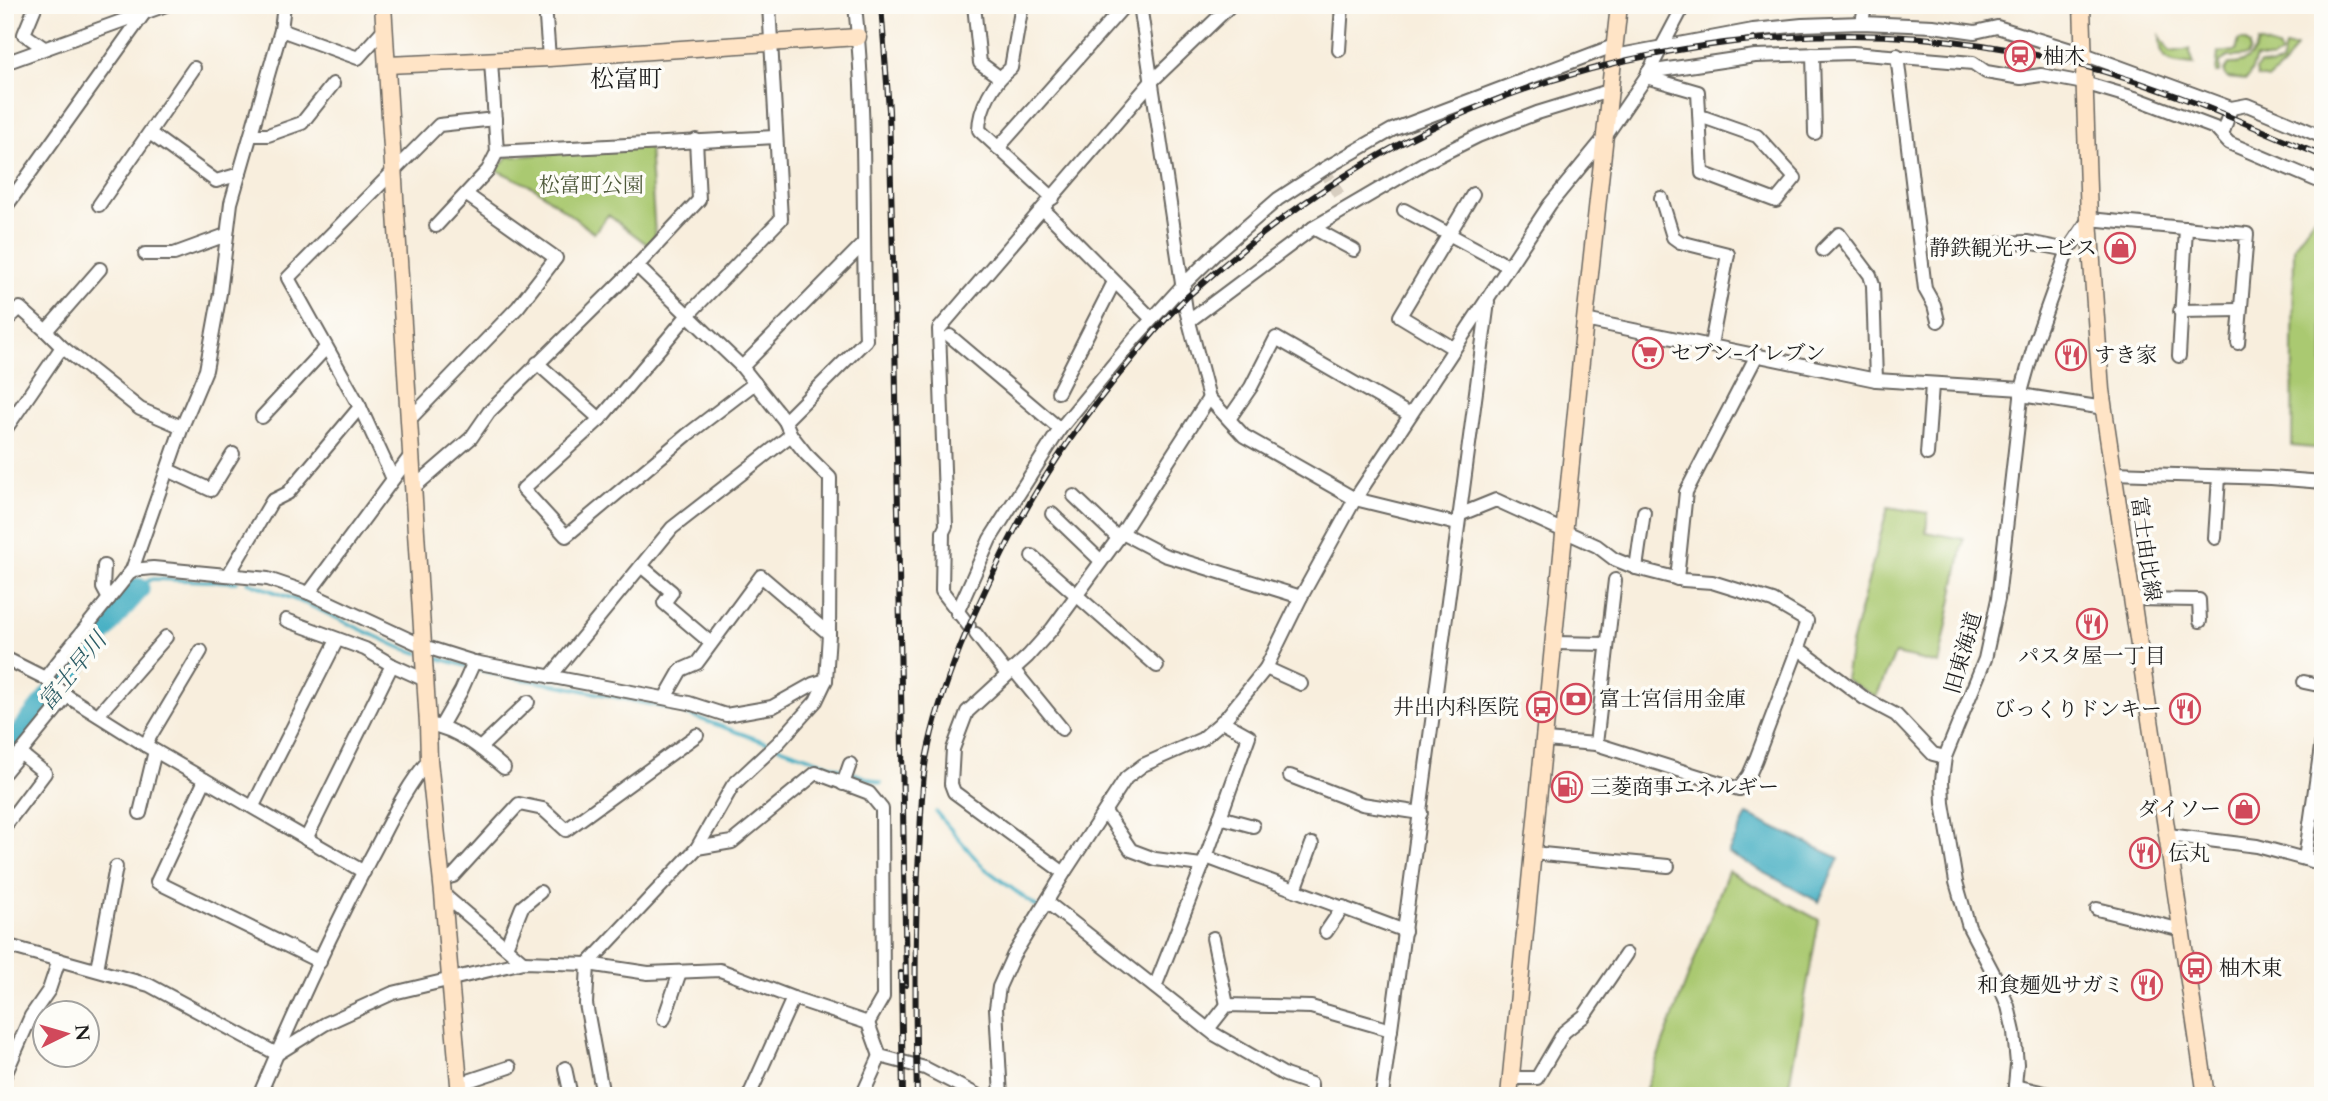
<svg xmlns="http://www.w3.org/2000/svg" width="2328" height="1101" viewBox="0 0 2328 1101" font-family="Cardo,'Noto Serif JP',serif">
<rect width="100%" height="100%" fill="#fdfcf7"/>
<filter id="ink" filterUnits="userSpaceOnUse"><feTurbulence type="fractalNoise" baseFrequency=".0143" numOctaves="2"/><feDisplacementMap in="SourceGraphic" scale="14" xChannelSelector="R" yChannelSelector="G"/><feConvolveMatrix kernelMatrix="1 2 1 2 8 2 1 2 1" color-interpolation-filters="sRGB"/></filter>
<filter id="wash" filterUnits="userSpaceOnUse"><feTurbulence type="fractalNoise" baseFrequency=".00686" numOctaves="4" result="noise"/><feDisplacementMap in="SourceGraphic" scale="28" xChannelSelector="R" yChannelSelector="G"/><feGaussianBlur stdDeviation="1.57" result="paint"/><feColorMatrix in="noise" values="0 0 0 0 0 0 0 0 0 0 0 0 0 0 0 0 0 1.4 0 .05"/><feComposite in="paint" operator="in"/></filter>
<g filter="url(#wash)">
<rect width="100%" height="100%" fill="#f8eedd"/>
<!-- green -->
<g fill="#aac971" stroke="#637246" stroke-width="2">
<path d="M2160,36L2170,52L2189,49L2194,65C2169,62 2160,64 2160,36Z"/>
<path d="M2239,40H2244L2250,45V51L2247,56L2228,57L2220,62V73H2216L2218,53L2236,51Z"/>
<path d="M2258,42L2278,48L2281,54L2272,60L2256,58C2253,65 2251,75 2246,80L2227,78L2224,71L2229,64C2245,65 2254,57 2258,42Z"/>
<path d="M2285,47H2296L2284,65L2269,79L2257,77L2256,69L2260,64L2271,66L2281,64Z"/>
<path d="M649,146L655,235L648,245L608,215L594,233L535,188L496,170L508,157Z"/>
<path d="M2323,212V449L2292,446L2294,247L2313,218Z"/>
<path d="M1888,507L1928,513L1926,532L1964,539L1939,664L1895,654L1876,697L1845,679L1851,644Z"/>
<path d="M1728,871L1819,920L1787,1096H1643Z"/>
</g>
<!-- water -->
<path fill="#44afc3" stroke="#306670" stroke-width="2" d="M1747,815L1839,858L1819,902L1728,853Z"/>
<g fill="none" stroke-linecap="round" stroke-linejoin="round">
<!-- stream -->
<g stroke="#44afc3" stroke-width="3.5">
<path d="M248,582L304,603L401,648L419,653"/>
<path d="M138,589L151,579L237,582"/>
<path d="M430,656L502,676L563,686L675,710L881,783"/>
<path d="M936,812L983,867L1037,907"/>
<path d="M1317,1095L1322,1096"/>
</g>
<!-- river -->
<path stroke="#44afc3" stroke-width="23" d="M5,753L117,613L138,589"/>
</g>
</g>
<g filter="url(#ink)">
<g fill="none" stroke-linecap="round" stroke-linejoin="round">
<!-- street-tunnel -->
<path stroke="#d7cec0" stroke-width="12" stroke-dasharray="12 6" stroke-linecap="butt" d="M1324,169L1340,197"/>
<!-- street casing -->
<g stroke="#696660" stroke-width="16">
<g id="street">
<path d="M36,5L24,34L44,48"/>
<path d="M545,5L549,58"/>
<path d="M974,5L980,63L999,77"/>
<path d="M1022,5L1011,68C994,81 979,108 979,130L1053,198"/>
<path d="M1140,5L1186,310L1209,398L1244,436L1355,499L1457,524"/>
<path d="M1862,23L1865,5"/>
<path d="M281,30L358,58L384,29"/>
<path d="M1339,50L1342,5"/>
<path d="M1813,54L1815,133"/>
<path d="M1897,55L1925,289L1934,305L1938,321"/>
<path d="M1615,56L1753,30L1802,25L1862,23L1933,26L1975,32L1997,27L2084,54L2231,108L2247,105L2323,137"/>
<path d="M491,61L497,152L775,137"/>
<path d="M5,63L166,5"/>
<path d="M1648,72L1755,56L1853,53L1973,63L1986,72L2021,78L2041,75L2084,83L2138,99L2215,128L2229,143L2323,183"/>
<path d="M1646,77L1698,92L1702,173L1776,201L1795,178L1757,136L1700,116"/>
<path d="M151,134L216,181L240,174"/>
<path d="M252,135H268L302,123L333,84"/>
<path d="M2222,135L2231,108"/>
<path d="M998,148L1125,5"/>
<path d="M1661,198L1673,237L1680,242L1728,254L1711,345"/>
<path d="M99,205L194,68"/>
<path d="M5,208L145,12"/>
<path d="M1043,209L1152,319"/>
<path d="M1404,210L1508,266"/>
<path d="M436,226L488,170L497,152"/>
<path d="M1313,228L1354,250"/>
<path d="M2000,243L2028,242L2068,250"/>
<path d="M1823,250L1839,234L1870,275L1873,285L1876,380"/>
<path d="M145,254H174L226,235"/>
<path d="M100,269L46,331L62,347L140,409L182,427"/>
<path d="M2180,311L2240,310"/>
<path d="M1585,320L1876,380L2022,389"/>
<path d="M1189,321L1313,228L1424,163L1478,136L1537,113L1612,90"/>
<path d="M5,322L20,308L46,331"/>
<path d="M950,336L1060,429"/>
<path d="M1453,348L1400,316L1473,194"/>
<path d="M2179,356L2186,228"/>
<path d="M537,363L600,419"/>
<path d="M742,367L863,244"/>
<path d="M755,383L687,435L566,536L523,489L600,419L687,316L781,219L769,5"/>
<path d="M1058,392L1114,282"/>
<path d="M2021,395L2104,408"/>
<path d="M262,417L325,349"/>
<path d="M1229,419L1251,387L1276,338L1410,415"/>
<path d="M409,420L518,307L556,258L467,195"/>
<path d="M785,421L866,340C862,228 867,117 855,5"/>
<path d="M5,430L62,347"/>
<path d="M1927,454L1932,385"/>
<path d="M168,470L211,490L233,454"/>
<path d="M2113,473L2271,478L2323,482"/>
<path d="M393,479L360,407L288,278L439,125L495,119"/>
<path d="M412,489L471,438L489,412L637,266"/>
<path d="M1074,496L1118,538"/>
<path d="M1052,514L1101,561"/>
<path d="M1459,515L1496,500L1597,546L1614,559L1636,568L1683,580L1712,582L1773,601L1807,621L1798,648L1864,698L1896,715L1933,754L1945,757"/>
<path d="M1122,533L1164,555L1301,597"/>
<path d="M2215,538L2219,477"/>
<path d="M1032,556L1157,666"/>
<path d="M104,566L103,588L109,599"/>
<path d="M641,566L672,592L664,603L711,643"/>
<path d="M1636,568L1644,512"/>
<path d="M132,570L153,568L268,579L309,593L423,646L474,662L689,703L726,715L772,707L813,684L826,680L829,634L830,478L806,454L791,435L785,421L742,367L637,266L699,200L696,140"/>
<path d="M229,574L272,501L288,493L360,407"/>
<path d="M1677,579L1686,492L1756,357"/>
<path d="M309,593L411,455"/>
<path d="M2132,599L2199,600L2200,621"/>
<path d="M957,613L990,539L1060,429L1135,338L1182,286L1217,252L1278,199L1324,169L1392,130L1616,45"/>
<path d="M286,620L365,649L392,665L425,680"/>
<path d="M969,626L942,591L943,532L946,526L939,329L1152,81L1231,5"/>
<path d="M976,634L1007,674"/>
<path d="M1555,643L1607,644"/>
<path d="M5,658L45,678L67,696L145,745L364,872"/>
<path d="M1266,668L1301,684"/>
<path d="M1013,669L1062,729"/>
<path d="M550,677L672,528L791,435"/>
<path d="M45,678L132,570L182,427L206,370L220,293L231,203L281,30L284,5"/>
<path d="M2304,682L2323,686"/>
<path d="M665,698L681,670L697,663L761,576L829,634"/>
<path d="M98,715L166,637"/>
<path d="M428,724C458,729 482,749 504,768"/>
<path d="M441,726L461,691L474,662"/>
<path d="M1545,740L1596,744L1739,789L1749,775L1756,759L1798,648"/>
<path d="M1596,744L1615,580"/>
<path d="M145,745L201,651"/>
<path d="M481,747L528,702"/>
<path d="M5,772L67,696"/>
<path d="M1290,776L1362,804L1421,813"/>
<path d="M205,780L157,882L320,962"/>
<path d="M843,784L850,764"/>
<path d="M253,806L337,640"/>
<path d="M140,813L155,751"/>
<path d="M1106,813L1131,850L1155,859L1201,865"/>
<path d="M1220,817L1253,826"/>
<path d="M5,826L45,773L20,753"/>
<path d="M2168,835L2257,846L2323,864"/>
<path d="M306,839L392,665"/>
<path d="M697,848L732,842L816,773L869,793L882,809L883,997L868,1023"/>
<path d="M1532,853L1668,866"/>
<path d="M1206,857L1405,931"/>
<path d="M2305,859L2323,733"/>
<path d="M1064,873L954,792L951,784L953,749L967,712L1028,656L1052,629L1122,533L1209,398"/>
<path d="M442,879L453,876L519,804L543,809L566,830L697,735"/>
<path d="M1295,890L1312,844"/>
<path d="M443,894L523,962"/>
<path d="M1048,903L1214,1034L1285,1075L1311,1084V1096"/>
<path d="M2097,909L2182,930"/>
<path d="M1326,932L1343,907"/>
<path d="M1213,938L1227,1005"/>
<path d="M5,945L149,985L277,1054"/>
<path d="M506,947L522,907L540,892"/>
<path d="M97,969L116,867"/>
<path d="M1155,987L1206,857L1249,736L1222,721"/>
<path d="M664,1019L680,972"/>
<path d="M1208,1029L1227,1005L1311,1007L1391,1030"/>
<path d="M277,1054L325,1024L393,993L523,962L588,964L648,973L720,970L793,998L868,1023L880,1056L925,1068L979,1096"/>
<path d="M565,1068L571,1096"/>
<path d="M5,1075L31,1016L49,990L59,960"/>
<path d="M1511,1078H1537L1564,1032L1584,1016L1626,954"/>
<path d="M459,1084L510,1067"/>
<path d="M2015,1086L2058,1096"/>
<path d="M259,1096C293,1015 330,935 371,857C389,824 404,789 429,760"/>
<path d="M603,1096L586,1004L588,964L697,848L733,785L779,742L816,701L826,680"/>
<path d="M749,1096L793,998"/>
<path d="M862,1096L880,1056"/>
<path d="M1001,1096L996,1008L999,987L1013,956L1064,873L1126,778L1143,765L1202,739L1225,719L1266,668L1301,597L1355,499L1550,204L1605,137L1646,77L1684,5"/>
<path d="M1382,1096L1488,302"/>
<path d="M2014,1096L2017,1064L2014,1032L2008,1006L1998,982L1969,927L1956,882L1943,803L1942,780L1945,757L1985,659L1998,599L2022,389L2036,339L2068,250L2089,219L2247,234L2238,343"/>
<path d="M2320,1096L2323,1093"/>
</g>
</g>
<!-- secondary casing -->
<g stroke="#696660" stroke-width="19">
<g id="secondary">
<path d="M383,5L428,724L429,760L443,894L460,1096"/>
<path d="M2082,5L2089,219L2101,390L2206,1096"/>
<path d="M387,65L549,58L858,37"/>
<path d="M1509,1096L1585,320L1619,5"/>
</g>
</g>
<!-- street -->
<use href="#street" stroke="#fff" stroke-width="12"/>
<!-- secondary -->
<use href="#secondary" stroke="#ffe4c6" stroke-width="16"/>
<!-- rail casing -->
<g stroke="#1c1c1c" stroke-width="6">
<g id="rail">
<path d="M881,5L889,110L895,334L906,985"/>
<path d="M901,973L903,1096"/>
<path d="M917,1096C915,1015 914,934 919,853C921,822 921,790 926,759C941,683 974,611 1008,543C1042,476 1083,417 1131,360C1149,338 1167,316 1187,297C1260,231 1341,172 1429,129C1577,57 1757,25 1921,38C2008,45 2095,65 2177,96C2226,114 2274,136 2323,156"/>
</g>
</g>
<!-- rail -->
<use href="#rail" stroke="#fdfcf7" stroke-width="3.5" stroke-dasharray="10" stroke-linecap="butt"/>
</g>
</g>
<!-- icons -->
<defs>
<g id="station-ring" transform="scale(1.575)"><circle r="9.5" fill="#fdfcf7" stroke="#d1495b" stroke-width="1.5"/><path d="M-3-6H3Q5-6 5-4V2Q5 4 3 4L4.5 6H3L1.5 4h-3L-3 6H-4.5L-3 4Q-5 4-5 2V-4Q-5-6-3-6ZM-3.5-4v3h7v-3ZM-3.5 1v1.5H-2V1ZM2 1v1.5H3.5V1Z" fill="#d1495b"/></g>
<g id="shop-ring" transform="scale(1.575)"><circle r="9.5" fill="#fdfcf7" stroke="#d1495b" stroke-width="1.5"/><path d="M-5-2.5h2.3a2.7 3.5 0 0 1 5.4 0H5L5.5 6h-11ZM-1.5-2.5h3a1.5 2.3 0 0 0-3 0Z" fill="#d1495b"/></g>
<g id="supermarket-ring" transform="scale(1.575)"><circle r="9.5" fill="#fdfcf7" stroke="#d1495b" stroke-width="1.5"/><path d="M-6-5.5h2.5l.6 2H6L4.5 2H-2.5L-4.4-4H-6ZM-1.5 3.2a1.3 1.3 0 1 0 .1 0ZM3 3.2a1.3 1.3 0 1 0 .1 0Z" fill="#d1495b"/></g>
<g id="restaurant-ring" transform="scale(1.575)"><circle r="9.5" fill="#fdfcf7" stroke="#d1495b" stroke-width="1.5"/><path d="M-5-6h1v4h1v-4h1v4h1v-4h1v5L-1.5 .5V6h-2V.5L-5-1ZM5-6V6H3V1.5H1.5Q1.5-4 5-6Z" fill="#d1495b"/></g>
<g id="bank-ring" transform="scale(1.575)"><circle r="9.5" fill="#fdfcf7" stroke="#d1495b" stroke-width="1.5"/><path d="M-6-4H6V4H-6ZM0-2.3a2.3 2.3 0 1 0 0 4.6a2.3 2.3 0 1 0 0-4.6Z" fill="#d1495b"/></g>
<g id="bus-ring" transform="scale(1.575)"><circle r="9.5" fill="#fdfcf7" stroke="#d1495b" stroke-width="1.5"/><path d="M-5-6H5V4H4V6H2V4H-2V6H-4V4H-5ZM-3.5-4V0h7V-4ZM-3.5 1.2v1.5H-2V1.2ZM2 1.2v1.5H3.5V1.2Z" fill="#d1495b"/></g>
<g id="fuel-ring" transform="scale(1.575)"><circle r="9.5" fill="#fdfcf7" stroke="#d1495b" stroke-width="1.5"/><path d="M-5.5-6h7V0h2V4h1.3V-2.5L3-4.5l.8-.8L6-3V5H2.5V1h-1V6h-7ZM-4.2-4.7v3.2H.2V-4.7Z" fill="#d1495b"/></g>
</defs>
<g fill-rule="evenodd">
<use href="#station-ring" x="2020" y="56"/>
<use href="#shop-ring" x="2120" y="248"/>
<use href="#supermarket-ring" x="1648" y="353"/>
<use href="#restaurant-ring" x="2071" y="355"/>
<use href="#restaurant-ring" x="2092" y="624"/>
<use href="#bank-ring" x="1576" y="699"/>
<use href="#bus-ring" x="1542" y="707"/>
<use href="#restaurant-ring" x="2185" y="709"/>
<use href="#fuel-ring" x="1567" y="787"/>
<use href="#shop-ring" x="2244" y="809"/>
<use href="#restaurant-ring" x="2145" y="853"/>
<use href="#bus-ring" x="2196" y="968"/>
<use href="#restaurant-ring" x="2147" y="985"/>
</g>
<g text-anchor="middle" stroke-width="7" stroke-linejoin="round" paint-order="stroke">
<!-- poi labels -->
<g font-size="21" fill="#1c1c1c" stroke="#fdfcf7" text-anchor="start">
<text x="2043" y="63">柚木</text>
<text x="2097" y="255" text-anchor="end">静鉄観光サービス</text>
<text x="1671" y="360">セブン-イレブン</text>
<text x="2094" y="362">すき家</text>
<text x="2092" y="663" text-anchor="middle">パスタ屋一丁目</text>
<text x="1599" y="706">富士宮信用金庫</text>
<text x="1519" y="714" text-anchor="end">井出内科医院</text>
<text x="2162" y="716" text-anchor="end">びっくりドンキー</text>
<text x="1590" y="794">三菱商事エネルギー</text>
<text x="2221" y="816" text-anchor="end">ダイソー</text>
<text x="2168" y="860">伝丸</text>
<text x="2219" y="975">柚木東</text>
<text x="2124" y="992" text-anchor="end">和食麺処サガミ</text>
</g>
<!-- park labels -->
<g font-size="21" fill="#4e593a" stroke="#fdfcf7">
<text x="591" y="192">松富町公園</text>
</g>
<!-- street labels -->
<g font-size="21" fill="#1c1c1c" stroke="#fdfcf7">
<text transform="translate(2146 549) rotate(82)" y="7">富士由比線</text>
<text transform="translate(1963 653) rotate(-74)" y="7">旧東海道</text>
</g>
<!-- water labels -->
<g font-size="23" font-style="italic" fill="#2e5e67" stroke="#fdfcf7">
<text transform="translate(72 671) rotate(-51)" y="8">富士早川</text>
</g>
<!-- quarter labels -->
<g font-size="24" fill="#1c1c1c" stroke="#fdfcf7">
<text x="626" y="87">松富町</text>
</g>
</g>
<!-- margin -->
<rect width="2328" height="1101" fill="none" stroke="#fdfcf7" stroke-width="28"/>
<!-- north arrow -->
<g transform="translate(66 1034) rotate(85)"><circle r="33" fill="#fdfcf7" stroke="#a3a29f" stroke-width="2"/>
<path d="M0-5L12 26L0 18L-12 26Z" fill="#d1495b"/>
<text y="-10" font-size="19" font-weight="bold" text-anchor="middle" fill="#1c1c1c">N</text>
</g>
</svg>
